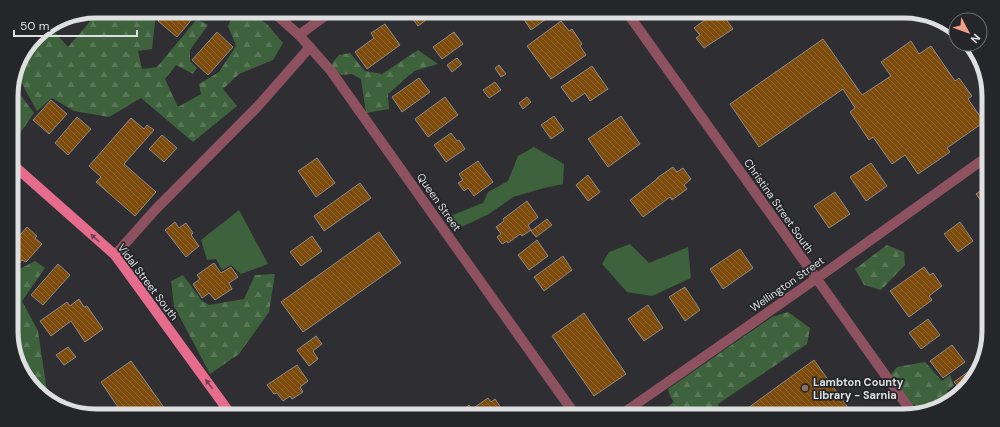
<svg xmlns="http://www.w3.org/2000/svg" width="1000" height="427" viewBox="0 0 1000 427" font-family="'DM Sans',sans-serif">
<defs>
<pattern id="forest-firs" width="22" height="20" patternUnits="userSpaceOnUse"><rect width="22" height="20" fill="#3d623c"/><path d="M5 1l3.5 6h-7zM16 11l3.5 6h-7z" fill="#597858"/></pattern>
<pattern id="park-tufts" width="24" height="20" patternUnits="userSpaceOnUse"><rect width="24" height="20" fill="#3d623c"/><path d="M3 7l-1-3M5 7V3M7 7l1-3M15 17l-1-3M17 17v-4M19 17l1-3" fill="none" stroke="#597858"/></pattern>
<pattern id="building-back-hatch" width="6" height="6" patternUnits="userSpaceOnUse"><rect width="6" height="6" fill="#7d4c0d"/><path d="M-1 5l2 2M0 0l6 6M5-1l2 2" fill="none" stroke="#8f6530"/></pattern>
</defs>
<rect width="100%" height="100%" fill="#2f2f33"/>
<!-- grass -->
<g fill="#3d623c">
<path d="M534,147L564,164L563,184L544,188L513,197L489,214L455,230L450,216L483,203L488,192L508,181L518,156Z"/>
<path d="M239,210L268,264L241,274L231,265L222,270L216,259L207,260L201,240Z"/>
<path d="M630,244L649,263L688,247L691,278L652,296L627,292L602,264L609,252Z"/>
</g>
<!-- forest -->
<g fill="url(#forest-firs)">
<path d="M99,11H133L137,15C144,12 149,9 156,13L152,49L138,51L142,69L157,67L197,19L208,25L190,50V61L197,68L193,74L176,65L165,79L178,107L201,94L199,84L219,72L236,46L228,26L232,17L242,11H248L267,24L283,43L273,60L239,74L223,89L237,106L193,142L141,98L109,117L74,111L52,98L37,111L16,73L18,64L24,53L40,32L52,25V29L68,47Z"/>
<path d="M418,50L438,64L414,71L388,94L389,109L366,113L361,79L352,74L341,75L331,65L339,55L350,53L365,71L382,74Z"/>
<path d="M13,85L34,113L11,146V90Z"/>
<path d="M887,245L904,252L905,265L881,290L864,285L855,269Z"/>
<path d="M35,261L45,268L22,301L38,331L48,398L29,383L12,342V273Z"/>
<path d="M275,274L269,312L239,354L210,374L174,306L171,281L183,275L202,301L209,305L244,299L255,275Z"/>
<path d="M788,312L810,328L807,344L718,404L720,416H683L670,396L668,389L772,317Z"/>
<path d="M925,362L942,381L950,375L954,385L947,391L952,400L926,410L909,403L890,376L897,367Z"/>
</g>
<!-- park -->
<path fill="url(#park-tufts)" d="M674,402L683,416H654Z"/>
<!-- building -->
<g fill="url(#building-back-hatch)" stroke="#8d8986">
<path d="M167,11H185L193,18L177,37L158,21Z"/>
<path d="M407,11H438L418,26Z"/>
<path d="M526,11H557L531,30L521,15Z"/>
<path d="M716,12L720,18L723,15L733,29L704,48L696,38L700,35L694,28Z"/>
<path d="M561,21L569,31L572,29L582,44L580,46L586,55L551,79L527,46Z"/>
<path d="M385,24L400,45L367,69L355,52L374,38L371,33Z"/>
<path d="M217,32L233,47L208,75L192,60Z"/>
<path d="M454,32L463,44L442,59L433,47Z"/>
<path d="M823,39L862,95L891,76L881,62L911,41L919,54L931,46L955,81L959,78L972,96L968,99L984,122L947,148L950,152L918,174L905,155L892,164L873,137L869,140L850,112L855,108L843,89L759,147L730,104Z"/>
<path d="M457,58L462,64L452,72L447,65Z"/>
<path d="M499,65L506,74L501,77L495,68Z"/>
<path d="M592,66L608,89L590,101L585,93L572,102L561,87Z"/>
<path d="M419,78L430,92L402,112L392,97Z"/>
<path d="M495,82L501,90L489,98L483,90Z"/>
<path d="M445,97L458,115L428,137L415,119Z"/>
<path d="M527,97L531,102L523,109L519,103Z"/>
<path d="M51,100L67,114L49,134L33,120Z"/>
<path d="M554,116L564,130L551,139L541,125Z"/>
<path d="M621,116L640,144L608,167L588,139Z"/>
<path d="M77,117L91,129L68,155L55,143Z"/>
<path d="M131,118L144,129L147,125L154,130L124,164L156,192L135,216L96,182L101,177L89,166Z"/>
<path d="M451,133L457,141L459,140L465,149L446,162L434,145Z"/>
<path d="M162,135L177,148L164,162L149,149Z"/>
<path d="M317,158L335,183L316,197L298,171Z"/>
<path d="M478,161L493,182L474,196L468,188L464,191L458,183L463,180L459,174Z"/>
<path d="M871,163L887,186L866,201L850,177Z"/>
<path d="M673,167L677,172L683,168L691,179L684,185L687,189L672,200L670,197L643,217L630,200L657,179V178Z"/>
<path d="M588,175L600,192L588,201L576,185Z"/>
<path d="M360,183L371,198L324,231L314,216Z"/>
<path d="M989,185V212L976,194Z"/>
<path d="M835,192L850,214L829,228L814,206Z"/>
<path d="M527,201L538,217L528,225L531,230L522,236L520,234L508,243L507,241L502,244L497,237L501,234L496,227L504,221L503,219Z"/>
<path d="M547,219L552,225L536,237L531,231Z"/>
<path d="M175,222L179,228L186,223L193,233L191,235L199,246L186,257L165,230Z"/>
<path d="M960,222L973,241L958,252L944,234Z"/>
<path d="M27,227L37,236L35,238L42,244L26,262L22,260L16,267L12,263V244Z"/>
<path d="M379,232L401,263L303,332L281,302Z"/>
<path d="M312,236L322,251L301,266L290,252Z"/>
<path d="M537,240L548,256L529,270L518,255Z"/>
<path d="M740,249L753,268L723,289L710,269Z"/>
<path d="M563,256L572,270L544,291L534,277Z"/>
<path d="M214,263L221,273L231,267L238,277L229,283L232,289L215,300L209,293L202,298L193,284L200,279L197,275Z"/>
<path d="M58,264L70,275L43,305L31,295Z"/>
<path d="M924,267L930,275L933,273L942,286L929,296L932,300L909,317L890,291Z"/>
<path d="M685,287L700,310L685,321L669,297Z"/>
<path d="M79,299L84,307L87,306L103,329L85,342L71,321L51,336L40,321L67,302L70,306Z"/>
<path d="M648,305L663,328L644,341L628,319Z"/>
<path d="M584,313L626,374L594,396L552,336Z"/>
<path d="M928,319L940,335L921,349L909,333Z"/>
<path d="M316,336L322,344L313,351L318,359L309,366L297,350Z"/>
<path d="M952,345L965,362L943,378L930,361Z"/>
<path d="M68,347L76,357L64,365L56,355Z"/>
<path d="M814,360L854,416H737Z"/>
<path d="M131,361L170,416H124L101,382Z"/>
<path d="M297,365L308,381L300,387L303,392L292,399L290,396L283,401L277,393L274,394L267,385Z"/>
<path d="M977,369V370L955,399L950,392L958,386L954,382L969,371L971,373Z"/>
<path d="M488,398L491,402L495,399L504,412L501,415L502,416H457V415L469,405L472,409Z"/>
<path d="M355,408L360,416H344Z"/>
</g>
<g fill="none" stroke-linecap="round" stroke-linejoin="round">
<!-- minor -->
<g stroke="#8d515f" stroke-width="10">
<path d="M272,11L299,35L331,71L576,416"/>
<path d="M626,11L913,414"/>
<path d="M299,35L332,11"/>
<path d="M115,255L155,210L259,105L310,47"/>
<path d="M619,416L833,267L988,156"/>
</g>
<!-- major -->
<path stroke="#e66c8d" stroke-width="10" d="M11,163L115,255L232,416"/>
</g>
<!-- one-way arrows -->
<defs><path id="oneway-solid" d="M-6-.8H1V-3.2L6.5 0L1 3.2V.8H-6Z"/></defs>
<g fill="#724251">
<use href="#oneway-solid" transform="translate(95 238) rotate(-138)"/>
<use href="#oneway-solid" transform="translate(209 384) rotate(-126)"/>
</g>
<!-- markers -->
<circle fill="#8d6e63" stroke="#252629" stroke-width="1.5" cx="805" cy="388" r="4"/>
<g text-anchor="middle" stroke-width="3.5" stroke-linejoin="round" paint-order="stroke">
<!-- street labels -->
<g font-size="11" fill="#dedfe1" stroke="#252629">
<text transform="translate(439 202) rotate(55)" y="4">Queen Street</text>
<text transform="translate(779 206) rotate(55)" y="4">Christina Street South</text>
<text transform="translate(148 282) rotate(53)" y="4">Vidal Street South</text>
<text transform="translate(787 284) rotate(-35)" y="4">Wellington Street</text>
</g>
<!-- poi labels -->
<g font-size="11" font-weight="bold" fill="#dedfe1" stroke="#252629" text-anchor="start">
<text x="813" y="386">Lambton County<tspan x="813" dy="13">Library - Sarnia</tspan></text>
</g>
</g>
<!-- crop -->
<path d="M0 0H1000V427H0ZM96 18H904A78 78 0 0 1 982 96V331A78 78 0 0 1 904 409H96A78 78 0 0 1 18 331V96A78 78 0 0 1 96 18Z" fill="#252629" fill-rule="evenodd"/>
<path fill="none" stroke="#dedfe1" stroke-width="5" d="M96 18H904A78 78 0 0 1 982 96V331A78 78 0 0 1 904 409H96A78 78 0 0 1 18 331V96A78 78 0 0 1 96 18Z"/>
<!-- north arrow -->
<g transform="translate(968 32) rotate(131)"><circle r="19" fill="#252629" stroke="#6f7073"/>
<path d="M0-3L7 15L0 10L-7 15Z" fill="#f39f84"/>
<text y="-6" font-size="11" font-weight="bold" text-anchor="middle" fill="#dedfe1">N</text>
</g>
<!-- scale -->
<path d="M14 30v6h123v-6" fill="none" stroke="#dedfe1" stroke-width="2"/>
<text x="20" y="30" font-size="12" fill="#dedfe1" stroke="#252629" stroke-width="3" paint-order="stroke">50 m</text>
</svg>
